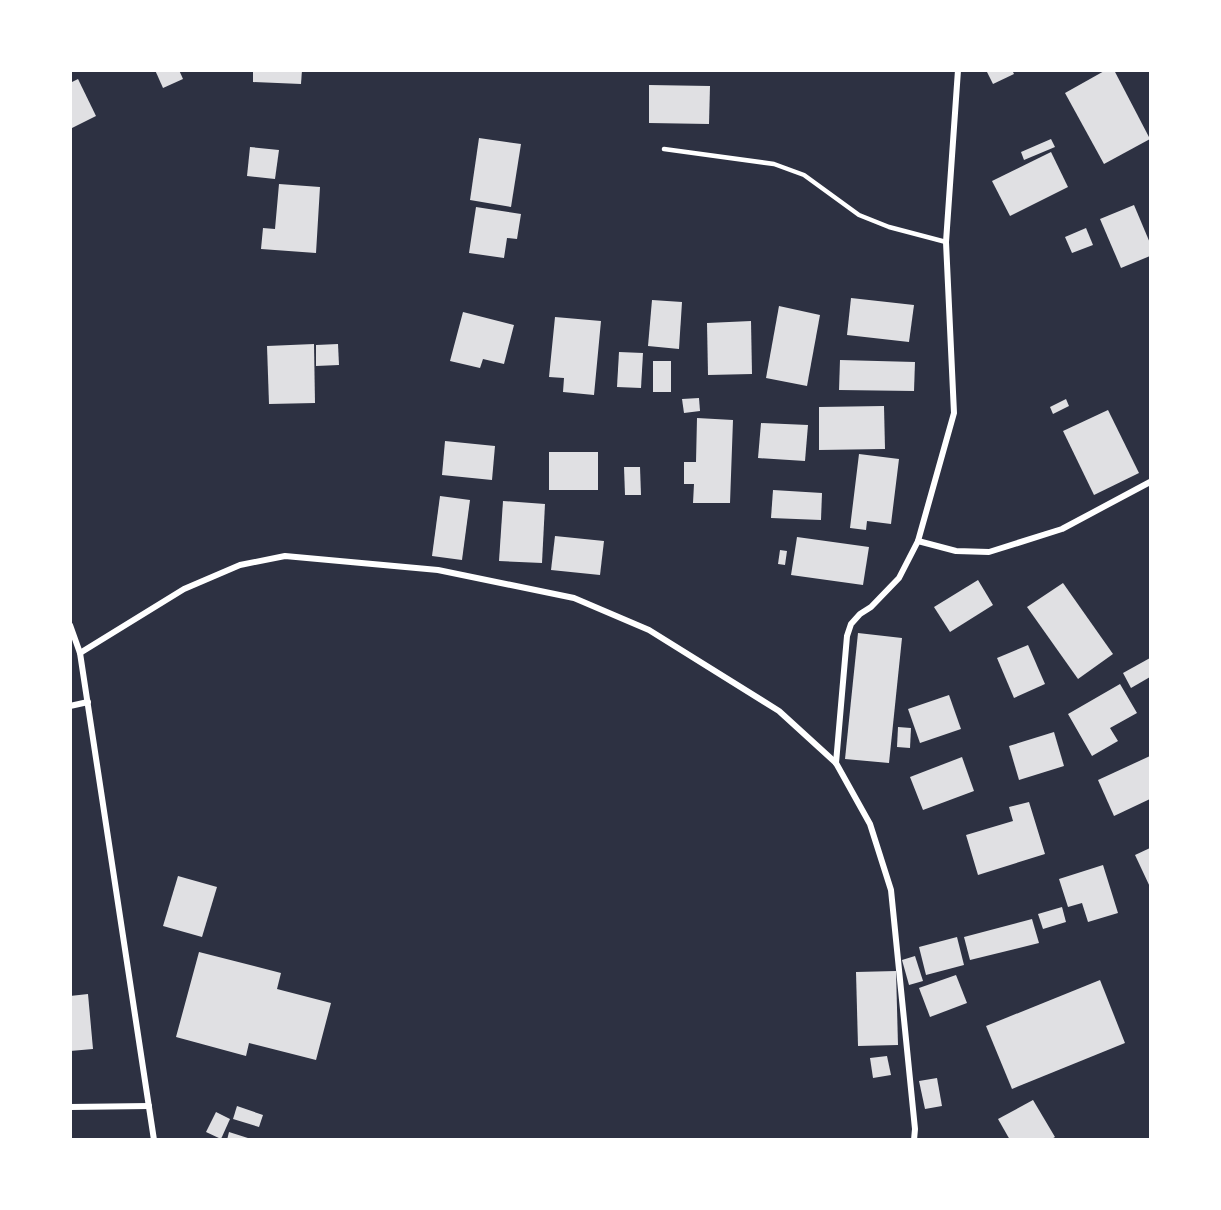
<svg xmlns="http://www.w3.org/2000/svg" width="1221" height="1210" viewBox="0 0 1221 1210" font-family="Ubuntu,sans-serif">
<rect width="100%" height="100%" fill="#2d3142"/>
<!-- building -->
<g fill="#e0e0e3">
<path d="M155,70H179L183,79L163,88Z"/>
<path d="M253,70H302L301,84L253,82Z"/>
<path d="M986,70H1012L1014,74L993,84Z"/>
<path d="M1106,70H1114L1150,139L1104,164L1065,93Z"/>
<path d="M78,79L96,116L70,129V83Z"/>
<path d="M649,85L710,86L709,124L649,123Z"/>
<path d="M479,138L521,144L511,207L470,200Z"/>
<path d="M1051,139L1055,147L1024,160L1021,152Z"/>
<path d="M250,147L279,150L275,179L247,176Z"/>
<path d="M1051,152L1068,187L1010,216L992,181Z"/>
<path d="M279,184L320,187L316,253L261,249L263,228L275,229Z"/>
<path d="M1134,205L1150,243V256L1121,268L1100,219Z"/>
<path d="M476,207L521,214L517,239L507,238L504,258L469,253Z"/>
<path d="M1086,228L1093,245L1072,253L1065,237Z"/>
<path d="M851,298L914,305L909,342L847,335Z"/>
<path d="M652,300L682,302L679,349L648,346Z"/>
<path d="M779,306L820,315L807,386L766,378Z"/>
<path d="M463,312L514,325L504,364L483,359L480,368L450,361Z"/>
<path d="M555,317L601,321L594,395L563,392L564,378L549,377Z"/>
<path d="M751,321L752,374L708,375L707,323Z"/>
<path d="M314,344L315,403L269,404L267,346Z"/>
<path d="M338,344L339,365L316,366V345Z"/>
<path d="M619,352L643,353L641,388L617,387Z"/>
<path d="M840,360L915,362L914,391L839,390Z"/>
<rect x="653" y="361" width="18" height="31"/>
<path d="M699,398L700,411L684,413L682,399Z"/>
<path d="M1066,399L1069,406L1053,414L1050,407Z"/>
<path d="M884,406L885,449L819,450V407Z"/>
<path d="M1108,410L1139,473L1094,495L1063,431Z"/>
<path d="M697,418L733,420L730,503H693L694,484H684V462H696Z"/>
<path d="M761,423L808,425L805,461L758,458Z"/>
<path d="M445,441L495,446L492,480L442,475Z"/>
<rect x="549" y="452" width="49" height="38"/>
<path d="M859,454L899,459L891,524L867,521L866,530L850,528Z"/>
<path d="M624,467H640L641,495H625Z"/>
<path d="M773,490L822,493L821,520L771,518Z"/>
<path d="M440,496L470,500L462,560L432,556Z"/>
<path d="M503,501L545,504L542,563L499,561Z"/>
<path d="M555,536L604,541L600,575L551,570Z"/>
<path d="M797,537L869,547L863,585L791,575Z"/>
<path d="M780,550L787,551L785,565L778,564Z"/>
<path d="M978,580L993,605L950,632L934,607Z"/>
<path d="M1063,583L1113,654L1078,679L1027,607Z"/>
<path d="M858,633L902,638L889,763L845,759Z"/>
<path d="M1028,645L1045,684L1014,698L997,658Z"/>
<path d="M1150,658V677L1131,688L1123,673Z"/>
<path d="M1120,684L1137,713L1110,728L1118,741L1092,756L1068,714Z"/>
<path d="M949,695L961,729L920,743L908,709Z"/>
<path d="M898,727L911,728L910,748L897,747Z"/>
<path d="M1054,732L1064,766L1019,780L1009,746Z"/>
<path d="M1150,756V799L1114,816L1098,780Z"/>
<path d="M962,757L974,791L923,810L910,777Z"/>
<path d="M1029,802L1045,854L978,875L966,835L1013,821L1009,807Z"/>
<path d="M1150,848V887L1135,855Z"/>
<path d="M1103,865L1118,913L1088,922L1082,903L1068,907L1059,879Z"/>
<path d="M178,876L217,887L202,937L163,926Z"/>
<path d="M1062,907L1066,922L1043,929L1038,914Z"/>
<path d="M1032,919L1039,943L970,960L964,937Z"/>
<path d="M957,937L964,965L926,975L919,947Z"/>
<path d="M199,952L281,973L277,989L331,1003L316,1060L249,1043L246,1056L176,1037Z"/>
<path d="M915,956L923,981L909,985L902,960Z"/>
<path d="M896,971L898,1045L858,1046L856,972Z"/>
<path d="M956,975L967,1003L930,1017L919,988Z"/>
<path d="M1100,980L1125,1043L1012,1089L986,1026Z"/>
<path d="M88,994L93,1049L70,1051V996Z"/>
<path d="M887,1056L891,1075L873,1078L870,1058Z"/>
<path d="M937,1078L942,1106L925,1109L919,1081Z"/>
<path d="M1033,1100L1055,1137L1050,1140H1010L998,1119Z"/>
<path d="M237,1106L263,1115L259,1127L233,1119Z"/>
<path d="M216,1112L230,1119L221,1139L206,1132Z"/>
<path d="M229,1132L251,1139V1140H227Z"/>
</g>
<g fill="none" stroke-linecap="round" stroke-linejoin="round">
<!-- service -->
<path stroke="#fff" stroke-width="4.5" d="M664,149L774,164L804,175L859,215L889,227L946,242"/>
<!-- minor -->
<g stroke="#fff" stroke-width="6">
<path d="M918,541L956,551L989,552L1062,529L1150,482"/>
<path d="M70,625L80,653L154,1140"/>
<path d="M80,653L184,589L240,565L285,556L438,570L574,598L649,630L779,711L836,763L870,824L891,890L915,1129L914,1140"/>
<path d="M70,706L88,702"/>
<path d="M836,763L847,636L851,624L860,614L871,607L899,578L918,541L954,413L946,242L958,70"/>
<path d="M70,1107L149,1106"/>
</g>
</g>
<!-- border -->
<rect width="1221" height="1210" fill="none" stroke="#ffffff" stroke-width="144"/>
</svg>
